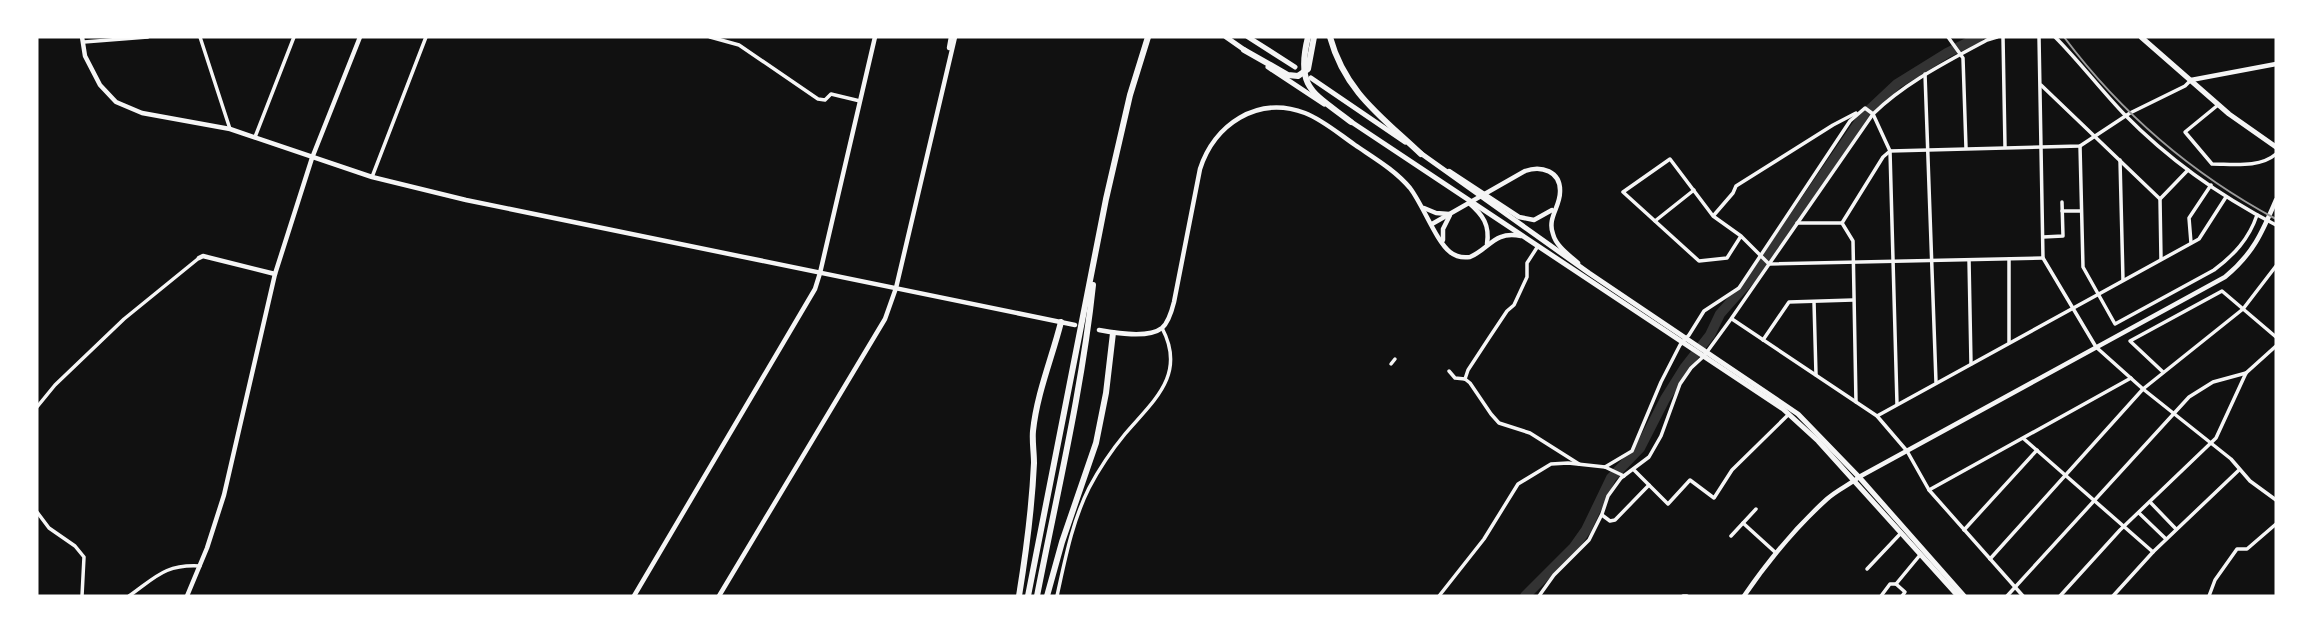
<svg xmlns="http://www.w3.org/2000/svg" width="2313" height="633" viewBox="0 0 2313 633" font-family="Lora,serif">
<rect width="100%" height="100%" fill="#111"/>
<g fill="none" stroke-linecap="round" stroke-linejoin="round">
<!-- river -->
<path stroke="#333" stroke-width="10" d="M1525,596L1574,547L1586,530L1611,478L1640,448L1665,399L1685,367L1710,335L1720,314L1757,272L1864,115L1897,84L1947,53L1979,37"/>
<!-- minor -->
<g stroke="#f5f5f5" stroke-width="3.5">
<path d="M200,37L230,129"/>
<path d="M710,37L739,45L818,99L825,100L831,94L860,101"/>
<path d="M1948,37L1963,58L1966,148"/>
<path d="M2003,37L2005,147"/>
<path d="M2039,37L2043,258L2096,347L2143,389L2231,459L2250,481L2276,500"/>
<path d="M2055,37C2079,61 2100,89 2124,114C2168,159 2220,196 2276,225"/>
<path d="M84,42L148,37"/>
<path d="M1925,74L1936,382"/>
<path d="M2041,85L2160,199L2161,259"/>
<path d="M2218,105L2185,132L2212,164C2233,164 2260,168 2276,154"/>
<path d="M255,137L294,37"/>
<path d="M2080,146L2083,267L2115,324L2214,270C2234,255 2249,239 2257,215"/>
<path d="M2120,160L2123,280"/>
<path d="M372,177L426,37"/>
<path d="M2160,199L2188,170"/>
<path d="M2062,211H2081"/>
<path d="M1714,215L1733,193L1736,186L1833,125L1856,113"/>
<path d="M1655,221L1694,190"/>
<path d="M1797,223H1842L1883,157L1890,151L2080,146L2130,113L2185,86L2191,80"/>
<path d="M1842,223L1853,241L1856,402"/>
<path d="M1741,236L1727,258L1699,261L1623,192L1670,159L1713,216L1741,236L1769,264L2043,258"/>
<path d="M2043,237L2063,236L2062,202"/>
<path d="M2191,243L2189,218L2211,185"/>
<path d="M2009,259V342"/>
<path d="M1969,260L1971,364"/>
<path d="M1814,302L1816,375"/>
<path d="M1732,319L1877,416L1907,451L1929,490L2023,596"/>
<path d="M1763,340L1789,302L1853,300"/>
<path d="M1391,364L1395,359"/>
<path d="M1449,371L1455,378L1465,379L1470,383L1491,414L1499,423L1530,433L1579,464"/>
<path d="M2163,372L2130,341L2222,291L2276,337"/>
<path d="M1465,379L1468,370L1489,338L1507,311L1514,305L1527,277V263L1538,246"/>
<path d="M37,407L55,385L124,319L199,258"/>
<path d="M1877,416L2199,239L2226,197"/>
<path d="M2024,439L2153,552"/>
<path d="M1605,467L1624,476"/>
<path d="M1634,470L1668,504L1690,480L1714,498L1732,470L1789,414"/>
<path d="M1929,490L2131,378"/>
<path d="M2150,502L2176,529"/>
<path d="M37,512L49,528L75,546L84,557L82,596"/>
<path d="M2139,513L2166,539"/>
<path d="M1602,515L1610,521L1615,520L1649,485"/>
<path d="M1743,523L1776,553"/>
<path d="M1964,530L2037,450"/>
<path d="M1731,536L1756,509"/>
<path d="M1990,559L2143,389L2243,309L2276,266"/>
<path d="M1867,569L1901,533"/>
<path d="M1896,584L1905,592L1902,596"/>
<path d="M129,596C156,577 165,564 200,566"/>
<path d="M1057,596C1065,560 1072,522 1089,488C1099,469 1111,451 1125,434C1153,401 1187,375 1162,328"/>
<path d="M1439,596L1484,539L1518,484L1551,464L1568,463L1605,467L1632,451L1661,382L1680,345L1689,335L1704,311L1739,288L1850,121L1865,108L1873,114L1890,151L1897,404"/>
<path d="M1539,596L1554,575L1589,540L1602,514L1608,496L1621,478L1649,457L1661,436L1680,384L1691,368L1704,356L1731,319L1873,114C1906,82 1947,62 1987,40L1997,37"/>
<path d="M1683,596H1687"/>
<path d="M1881,596L1890,584H1896L1920,555"/>
<path d="M2007,596L2189,397L2213,382L2246,373"/>
<path d="M2060,596L2120,530L2216,438L2246,373L2276,346"/>
<path d="M2113,596L2153,552L2239,470"/>
<path d="M2209,596L2215,580L2237,549H2247L2276,524"/>
</g>
<!-- tertiary -->
<g stroke="#f5f5f5" stroke-width="4.5">
<path d="M2191,80L2276,64"/>
<path d="M199,258L203,256L275,274"/>
<path d="M187,596L207,548L224,495L275,274L312,158L360,37"/>
<path d="M634,596L815,289L820,273L875,37"/>
<path d="M1744,596C1768,561 1795,528 1827,499C1837,490 1849,485 1859,477L2225,277C2253,254 2262,233 2276,200"/>
</g>
<!-- secondary -->
<g stroke="#f5f5f5" stroke-width="4.5">
<path d="M82,37L85,56L100,85L116,102L142,113L230,129L372,177L466,200L1075,325"/>
<path d="M949,48L951,37"/>
<path d="M1449,171L1519,217L1534,220L1552,210"/>
<path d="M1469,203C1483,215 1490,225 1487,244"/>
<path d="M1424,208L1436,213L1449,214"/>
<path d="M1432,224L1525,171C1541,165 1561,171 1560,192C1560,207 1547,218 1553,234C1556,246 1569,255 1578,263"/>
<path d="M1443,240V229L1450,215"/>
<path d="M1099,330C1115,333 1148,339 1162,328C1169,322 1172,310 1174,302L1200,169C1214,125 1257,95 1305,113C1323,120 1339,134 1355,145C1374,158 1395,170 1410,188C1423,205 1436,241 1450,252C1456,257 1463,258 1470,257C1491,248 1493,231 1521,236"/>
<path d="M719,596L885,319L896,288L955,37"/>
</g>
<!-- trunk -->
<g stroke="#f5f5f5" stroke-width="5">
<path d="M1226,37L1246,51"/>
<path d="M1248,37L1295,67"/>
<path d="M2141,37L2229,114L2276,147"/>
<path d="M1268,67L1324,104"/>
<path d="M1311,78L1405,142"/>
<path d="M1350,121L1783,409L1818,441L1958,596"/>
<path d="M1419,152L1589,273L1798,414L1859,477L1964,596"/>
</g>
<!-- motorway -->
<g stroke="#f5f5f5" stroke-width="6">
<path d="M1308,37C1295,89 1314,93 1351,122"/>
<path d="M1330,37C1345,92 1382,117 1421,154"/>
<path d="M1244,50L1288,75L1298,76L1308,69L1314,37"/>
<path d="M1019,596C1026,553 1032,507 1034,463C1034,452 1032,441 1033,431C1037,393 1052,358 1061,322"/>
<path d="M1028,596L1106,199L1130,95L1148,37"/>
<path d="M1037,596C1057,493 1082,390 1093,285"/>
<path d="M1047,596L1062,542L1096,443L1106,393L1113,333"/>
</g>
<!-- rail -->
<path stroke="#9a9a9a" stroke-width="2" d="M2064,37C2121,113 2192,174 2276,219"/>
</g>
<!-- border -->
<rect width="2313" height="633" fill="none" stroke="#ffffff" stroke-width="77"/>
</svg>
